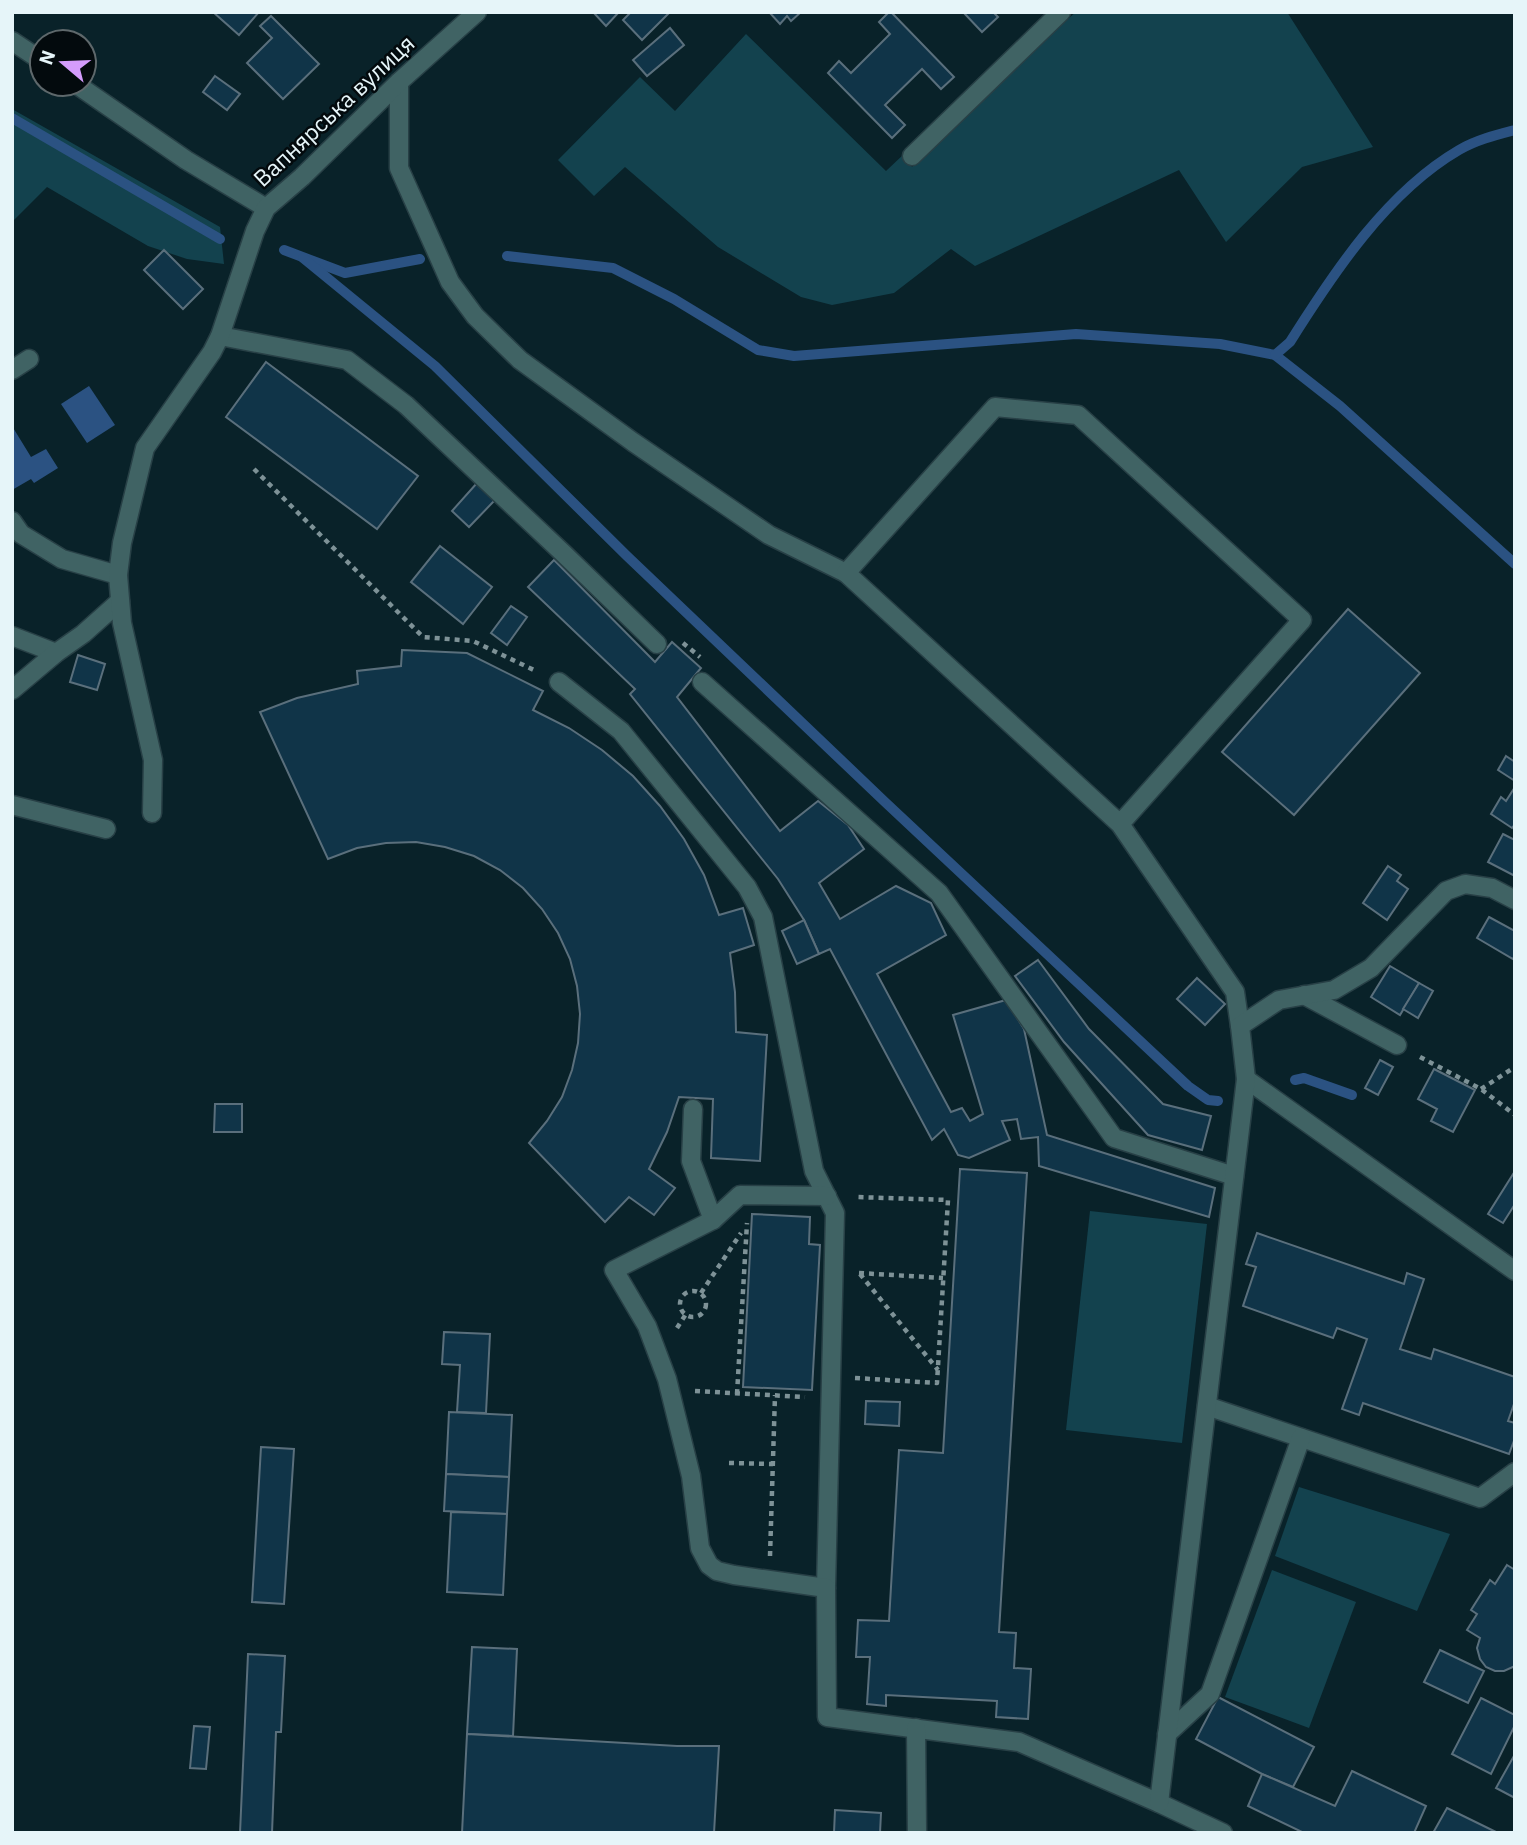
<svg xmlns="http://www.w3.org/2000/svg" width="1527" height="1845" viewBox="0 0 1527 1845" font-family="'IBM Plex Sans',sans-serif">
<rect width="100%" height="100%" fill="#092229"/>
<!-- green -->
<g fill="#13424e">
<path d="M1076,12H1287L1373,147L1302,167L1226,242L1179,170L975,266L951,249L894,293L832,305L801,297L718,247L625,167L594,196L558,160L640,77L675,111L746,34L886,171L904,154L912,167L1049,35Z"/>
<path d="M12,109L220,227L224,264L187,259L148,246L47,187L12,222Z"/>
<path d="M1090,1211L1207,1224L1182,1443L1066,1430Z"/>
<path d="M1299,1487L1450,1534L1417,1611L1275,1556Z"/>
<path d="M1272,1570L1356,1602L1309,1728L1225,1697Z"/>
</g>
<!-- water -->
<g fill="#2b5282">
<path d="M89,386L115,425L87,443L61,404Z"/>
<path d="M12,426L31,457L46,449L58,468L34,483L31,479L12,490Z"/>
</g>
<g fill="none" stroke-linecap="round" stroke-linejoin="round">
<!-- stream -->
<g stroke="#2b5282" stroke-width="10">
<path d="M12,118L220,239"/>
<path d="M284,250L345,273L420,259"/>
<path d="M507,256L613,268L674,299L758,350L794,356L1076,334L1220,344L1275,355L1340,406L1515,564"/>
<path d="M303,258L435,366L627,556L885,802L1188,1086L1208,1100L1218,1101"/>
<path d="M1275,355L1290,342C1334,272 1387,192 1459,150C1476,140 1496,135 1515,130"/>
<path d="M1295,1080L1304,1078L1352,1095"/>
</g>
</g>
<!-- building -->
<g fill="#103448" stroke="#5a6f7c" stroke-width="2">
<path d="M213,12H259L239,35Z"/>
<path d="M593,12H619L606,26Z"/>
<path d="M631,12H670L642,40L623,20Z"/>
<path d="M769,12H801L791,21L787,16L780,24Z"/>
<path d="M889,12H891L954,77L941,89L922,69L885,105L905,125L892,138L828,73L839,61L851,73L890,34L879,22Z"/>
<path d="M963,12H993L998,17L982,32Z"/>
<path d="M271,16L319,64L283,99L247,63L272,38L260,26Z"/>
<path d="M670,28L684,45L647,76L633,60Z"/>
<path d="M215,76L240,94L227,110L203,92Z"/>
<path d="M164,250L203,289L183,309L144,270Z"/>
<path d="M266,362L418,476L377,529L226,417Z"/>
<path d="M477,483L495,500L469,527L452,511Z"/>
<path d="M440,546L492,587L463,624L411,582Z"/>
<path d="M554,560L655,662L672,642L701,668L677,697L780,831L818,801L848,825L864,849L819,883L840,919L896,886L931,903L946,935L877,974L951,1112L962,1108L970,1121L983,1114L953,1015L1006,1000L1024,1029L1047,1135L1215,1188L1209,1217L1039,1166L1038,1137L1021,1139L1017,1119L1002,1121L1010,1140L969,1158L958,1155L944,1129L932,1140L830,949L819,954L804,920L778,879L630,694L635,689L528,587Z"/>
<path d="M511,606L527,617L507,645L491,633Z"/>
<path d="M1348,609L1420,673L1294,815L1222,752Z"/>
<path d="M402,650L467,653L543,691L533,710L569,728L602,750L633,776L660,806L684,839L704,875L719,915L743,908L754,945L730,953L735,992L736,1032L767,1035L760,1161L711,1158L713,1099L679,1097L667,1132L649,1169L675,1188L654,1215L629,1197L605,1222L529,1143L547,1121L562,1097L572,1070L578,1043L580,1014L577,986L570,959L558,933L542,909L523,888L500,870L474,856L445,847L416,842L386,843L357,848L328,859L260,712L297,698L358,684L357,671L401,666Z"/>
<path d="M78,655L105,664L97,690L70,682Z"/>
<path d="M1506,756L1515,762V781L1498,770Z"/>
<path d="M1515,787V824L1512,828L1491,814L1501,797L1506,801Z"/>
<path d="M1503,834L1515,840V876L1488,862Z"/>
<path d="M1388,866L1401,875L1397,881L1408,889L1387,920L1363,903Z"/>
<path d="M1489,917L1515,931V955L1513,959L1477,938Z"/>
<path d="M804,920L819,954L797,964L782,931Z"/>
<path d="M1038,960L1089,1029L1163,1104L1211,1116L1202,1150L1148,1135L1064,1042L1015,976Z"/>
<path d="M1390,966L1419,983L1400,1015L1371,997Z"/>
<path d="M1197,978L1225,1004L1205,1025L1177,999Z"/>
<path d="M1419,983L1433,991L1418,1018L1403,1009Z"/>
<path d="M1380,1060L1393,1067L1378,1095L1365,1088Z"/>
<path d="M1434,1069L1475,1090L1453,1132L1431,1121L1437,1109L1418,1099Z"/>
<path d="M215,1104H242V1132H214Z"/>
<path d="M960,1169L1027,1173L999,1632L1016,1633L1014,1668L1031,1669L1028,1719L996,1717L997,1701L886,1695V1706L867,1704L870,1657H856L858,1620L889,1621L899,1450L943,1453Z"/>
<path d="M1515,1171V1204L1503,1223L1488,1214Z"/>
<path d="M752,1214L810,1217L809,1244L820,1245L812,1390L743,1387Z"/>
<path d="M1257,1233L1404,1284L1407,1273L1424,1279L1400,1349L1431,1359L1434,1349L1515,1377V1401L1508,1421L1515,1423V1438L1509,1454L1363,1403L1359,1415L1342,1409L1367,1339L1337,1328L1333,1338L1243,1306L1256,1267L1246,1264Z"/>
<path d="M444,1332L490,1334L486,1413L457,1412L460,1365L442,1364Z"/>
<path d="M866,1401L900,1402L899,1426L865,1424Z"/>
<path d="M449,1412L512,1415L509,1477L446,1474Z"/>
<path d="M261,1447L294,1449L284,1604L252,1602Z"/>
<path d="M446,1474L509,1477L507,1514L444,1511Z"/>
<path d="M451,1512L507,1514L503,1595L447,1592Z"/>
<path d="M1507,1565L1515,1570V1666L1504,1671H1495L1486,1667L1480,1659L1477,1648L1480,1638L1467,1630L1477,1614L1471,1610L1490,1580L1495,1584Z"/>
<path d="M472,1647L517,1649L513,1736L467,1734Z"/>
<path d="M1440,1650L1484,1671L1468,1703L1424,1682Z"/>
<path d="M248,1654L285,1656L281,1732H276L272,1833H240Z"/>
<path d="M1218,1697L1314,1747L1293,1787L1262,1774L1196,1739Z"/>
<path d="M1481,1698L1515,1715V1725L1491,1774L1452,1754Z"/>
<path d="M194,1726L210,1727L206,1769L190,1768Z"/>
<path d="M467,1734L677,1746H719L714,1833H462Z"/>
<path d="M1515,1754V1798L1496,1788Z"/>
<path d="M1352,1771L1426,1806L1414,1833H1304L1248,1806L1262,1774L1335,1806Z"/>
<path d="M1447,1808L1498,1833H1433Z"/>
<path d="M835,1810L881,1813L880,1833H834Z"/>
</g>
<g fill="none" stroke-linecap="round" stroke-linejoin="round">
<!-- lane casing -->
<g stroke="#284046" stroke-width="21">
<g id="lane">
<path d="M12,41L42,61"/>
<path d="M399,82V168L450,282L475,316L520,360L633,442L769,535L846,573"/>
<path d="M76,84L186,160L266,208"/>
<path d="M912,156L1061,12"/>
<path d="M220,336L347,360L406,405L563,553L657,644"/>
<path d="M12,370L29,359"/>
<path d="M12,521L21,534L62,559L118,575"/>
<path d="M12,636L56,653"/>
<path d="M559,682L621,731L747,887L763,917L814,1171L835,1213L826,1588"/>
<path d="M702,682L939,893L1114,1138L1234,1176"/>
<path d="M12,690L56,653L83,634L120,601"/>
<path d="M12,805L106,829"/>
<path d="M1120,824L1302,620L1078,415L995,407L846,573L1120,824L1235,992L1240,1026"/>
<path d="M1304,995L1397,1045"/>
<path d="M1246,1079L1515,1271"/>
<path d="M693,1109L691,1161L713,1220"/>
<path d="M827,1196L740,1195L713,1220L614,1270L647,1326L667,1379L691,1476L700,1548L709,1565L717,1571L734,1575L826,1588L827,1717L1019,1742L1159,1803L1223,1833"/>
<path d="M1207,1406L1480,1498L1515,1472"/>
<path d="M916,1728L917,1833"/>
<path d="M1167,1734L1210,1694L1301,1438"/>
</g>
</g>
<!-- street casing -->
<g stroke="#284046" stroke-width="21">
<g id="street">
<path d="M152,813L153,760L122,623L118,575L122,543L145,448L212,352L220,336L255,231L266,208L302,177L399,82L477,12"/>
<path d="M1159,1803L1246,1079L1240,1026L1279,1000L1334,990L1371,968L1446,891L1465,884L1492,888L1515,900"/>
</g>
</g>
<!-- path -->
<g stroke="#7e9297" stroke-width="4.5" stroke-dasharray="5 5" stroke-linecap="butt">
<path d="M254,469L423,637L473,641L536,671"/>
<path d="M683,643L700,657"/>
<path d="M1420,1057L1481,1089L1515,1115"/>
<path d="M1481,1089L1515,1067"/>
<path d="M859,1273L943,1278"/>
<path d="M860,1274L938,1370"/>
<circle cx="693" cy="1304" r="13"/>
<path d="M701,1293L741,1233"/>
<path d="M677,1328L686,1314"/>
<path d="M855,1378L937,1383L948,1200L855,1197"/>
<path d="M695,1391L805,1397"/>
<path d="M737,1394L747,1223"/>
<path d="M729,1463L773,1464"/>
<path d="M770,1556L775,1395"/>
</g>
<!-- lane -->
<use href="#lane" stroke="#406364" stroke-width="18"/>
<!-- street -->
<use href="#street" stroke="#406364" stroke-width="18"/>
</g>
<g text-anchor="middle" stroke-width="5" stroke-linejoin="round" paint-order="stroke">
<!-- street labels -->
<g font-size="23" fill="#e6f5f9" stroke="#030a0d">
<text transform="translate(334 111) rotate(-43)" y="8">Вапнярська вулиця</text>
</g>
</g>
<!-- border -->
<rect width="1527" height="1845" fill="none" stroke="#e6f5f9" stroke-width="28"/>
<!-- north arrow -->
<g transform="translate(63 63) rotate(289)"><circle r="33" fill="#030a0d" stroke="#5e686b" stroke-width="2"/>
<path d="M0-5L12 26L0 18L-12 26Z" fill="#d49cfc"/>
<text y="-10" font-size="19" font-weight="bold" text-anchor="middle" fill="#e6f5f9">N</text>
</g>
</svg>
